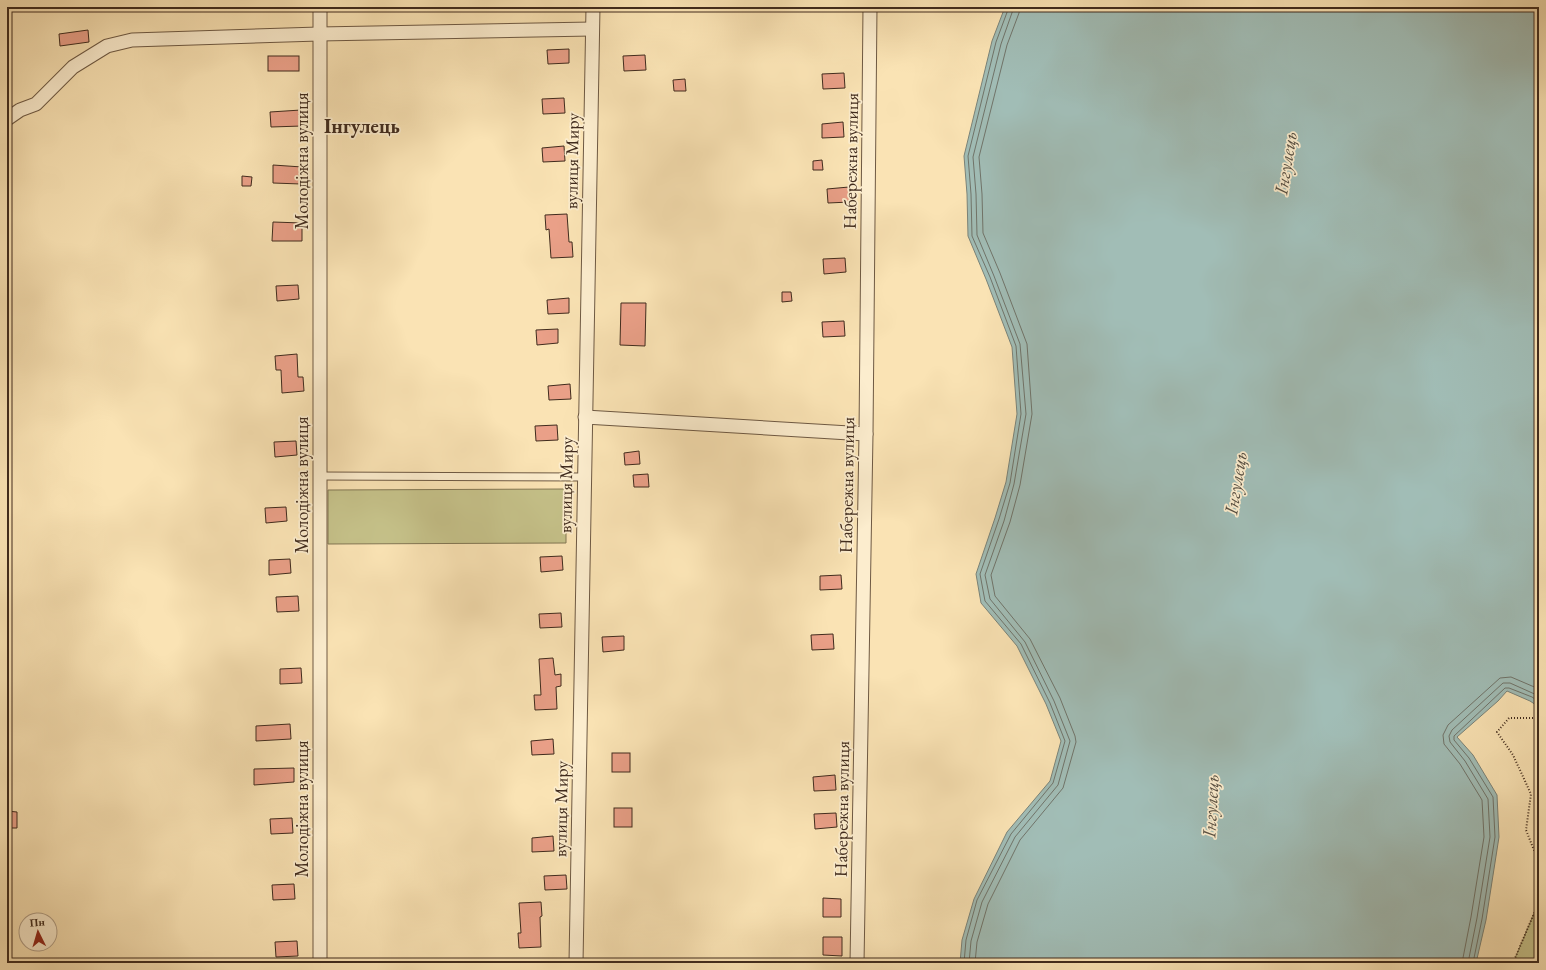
<svg xmlns="http://www.w3.org/2000/svg" width="1546" height="970" viewBox="0 0 1546 970" font-family="'EB Garamond',serif">
<rect width="100%" height="100%" fill="#fae3b4"/>
<filter id="stains"><feTurbulence type="fractalNoise" baseFrequency=".005" numOctaves="4"/><feColorMatrix values="0 0 0 0 .2 0 0 0 0 .09 0 0 0 0 .02 0 0 0 .5 -.17"/></filter>
<radialGradient id="worn" r=".72"><stop offset=".6" stop-color="#630" stop-opacity="0"/><stop offset="1" stop-color="#630" stop-opacity=".3"/></radialGradient>
<!-- green -->
<g fill="#c5c189" stroke="#827653">
<path d="M566,489V543L328,544V490Z"/>
<path d="M1539,893V963H1513L1538,904Z"/>
</g>
<!-- water -->
<path fill="#a1bdb6" stroke="#7a8379" d="M1005,7H1539V707L1530,701L1507,691L1498,701L1457,737L1473,755L1497,795L1499,837L1486,920L1476,963H960L962,940L974,899L1007,832L1050,781L1061,741L1046,704L1017,646L981,603L976,574L995,518L1006,482L1017,414L1012,347L986,279L968,236L967,194L964,156L992,41Z"/>
<g fill="none" stroke-linecap="round" stroke-linejoin="round">
<!-- shore -->
<g stroke="#70746a" stroke-width="1">
<path d="M964,963L966,940L977,900L1011,834L1053,783L1065,741L1050,703L1021,644L985,601L980,574L999,519L1010,483L1021,414L1016,346L990,277L972,236L971,194L968,156L996,42L1009,7"/>
<path d="M969,963L971,941L982,902L1015,837L1058,785L1070,741L1054,701L1025,642L990,599L985,575L1004,521L1014,484L1026,414L1020,344L994,276L977,235L976,194L973,157L1001,44L1014,7"/>
<path d="M975,963L977,942L988,904L1020,840L1063,788L1076,742L1075,736L1060,698L1030,639L995,596L991,575L1010,522L1020,485L1032,414L1027,344L1000,273L983,233L982,194L979,157L1007,45L1019,13L1020,7"/>
<path d="M1462,963L1471,917L1484,837L1482,800L1460,764L1444,744L1443,735L1448,725L1500,678L1511,677L1539,689"/>
<path d="M1468,963L1477,918L1490,837L1488,799L1465,761L1450,742L1449,736L1452,730L1503,683H1510L1539,696"/>
<path d="M1473,963L1482,919L1495,837L1493,797L1469,758L1454,740V736L1505,688H1509L1532,697L1539,702"/>
</g>
</g>
<!-- building -->
<g fill="#eaa088" stroke="#402b1d">
<path d="M88,30L89,42L60,46L59,34Z"/>
<path d="M569,49V63L548,64L547,50Z"/>
<path d="M645,55L646,70L624,71L623,56Z"/>
<rect x="268" y="56" width="31" height="15"/>
<path d="M844,73L845,88L823,89L822,74Z"/>
<path d="M685,79L686,91H674L673,80Z"/>
<path d="M564,98L565,113L543,114L542,99Z"/>
<path d="M301,110L302,126L271,127L270,112Z"/>
<path d="M843,122L844,137L822,138V124Z"/>
<path d="M564,146L565,161L543,162L542,148Z"/>
<path d="M822,160L823,170H813V161Z"/>
<path d="M273,165L302,167L301,184L273,183Z"/>
<path d="M242,176L252,177L251,186H242Z"/>
<path d="M849,187L850,202L828,203L827,189Z"/>
<path d="M567,214L569,242H572L573,257L551,258L549,229L546,230L545,215Z"/>
<path d="M273,222L302,223V241H272Z"/>
<path d="M845,258L846,272L824,274L823,259Z"/>
<path d="M298,285L299,299L277,301L276,286Z"/>
<path d="M782,292H791L792,301L782,302Z"/>
<path d="M569,298V313L548,314L547,300Z"/>
<path d="M621,303H646L645,346L620,345Z"/>
<path d="M844,321L845,336L823,337L822,322Z"/>
<path d="M558,329V343L537,345L536,330Z"/>
<path d="M297,354L298,377H303L304,391L282,393L281,370H276L275,356Z"/>
<path d="M570,384L571,399L549,400L548,386Z"/>
<path d="M557,425L558,440L536,441L535,426Z"/>
<path d="M296,441L297,455L275,457L274,442Z"/>
<path d="M639,451L640,464L625,465L624,453Z"/>
<path d="M648,474L649,487H634L633,475Z"/>
<path d="M286,507L287,521L266,523L265,508Z"/>
<path d="M562,556L563,570L541,572L540,557Z"/>
<path d="M290,559L291,573L269,575V560Z"/>
<path d="M841,575L842,589L820,590V576Z"/>
<path d="M298,596L299,611L277,612L276,597Z"/>
<path d="M561,613L562,627L540,628L539,614Z"/>
<path d="M833,634L834,649L812,650L811,635Z"/>
<path d="M624,636V650L603,652L602,637Z"/>
<path d="M553,658L555,675L561,674V686L556,687L557,709L535,710L534,695H541L539,659Z"/>
<path d="M301,668L302,683L280,684V669Z"/>
<path d="M290,724L291,739L256,741V726Z"/>
<path d="M553,739L554,754L532,755L531,741Z"/>
<rect x="612" y="753" width="18" height="19"/>
<path d="M294,768V782L254,785V769Z"/>
<path d="M835,775L836,790L814,791L813,777Z"/>
<rect x="614" y="808" width="18" height="19"/>
<path d="M7,811L17,812V828H7Z"/>
<path d="M836,813L837,827L815,829L814,814Z"/>
<path d="M292,818L293,833L271,834L270,819Z"/>
<path d="M553,836L554,851L532,852V838Z"/>
<path d="M566,875L567,889L545,890L544,876Z"/>
<path d="M294,884L295,899L273,900L272,885Z"/>
<path d="M823,898L841,899V917H823Z"/>
<path d="M541,902L542,916L540,917L541,947L519,948L518,933H521L519,903Z"/>
<path d="M823,937H842V956L823,955Z"/>
<path d="M297,941L298,956L276,957L275,942Z"/>
</g>
<g fill="none" stroke-linecap="round" stroke-linejoin="round">
<!-- service casing -->
<g stroke="#6e5943" stroke-width="9">
<path id="service" d="M320,476L584,477"/>
</g>
<!-- minor casing -->
<g stroke="#6e5943" stroke-width="15">
<g id="minor">
<path d="M320,7V963"/>
<path d="M7,119L20,110L36,104L73,67L107,46L132,40L319,34L592,29"/>
<path d="M585,417L866,434"/>
<path d="M576,963L593,7"/>
<path d="M857,963L866,434L870,7"/>
</g>
</g>
<!-- path -->
<g stroke="#402b1d" stroke-width="2" stroke-dasharray="1 2" stroke-linecap="butt">
<path d="M1539,718H1509L1497,732L1513,755L1531,794L1526,830L1539,863"/>
<path d="M1513,963L1538,904L1539,893"/>
</g>
<!-- service -->
<use href="#service" stroke="#fcedce" stroke-width="7"/>
<!-- minor -->
<use href="#minor" stroke="#fcedce" stroke-width="13"/>
</g>
<g text-anchor="middle" stroke-width="3.5" stroke-linejoin="round" paint-order="stroke">
<!-- street labels -->
<g font-size="18" fill="#402b1d" stroke="#fcedce">
<text transform="translate(302 161) rotate(-90)" y="6">Молодіжна вулиця</text>
<text transform="translate(572 161) rotate(-89)" y="6">вулиця Миру</text>
<text transform="translate(851 161) rotate(-89)" y="6">Набережна вулиця</text>
<text transform="translate(302 485) rotate(-90)" y="6">Молодіжна вулиця</text>
<text transform="translate(566 485) rotate(-89)" y="6">вулиця Миру</text>
<text transform="translate(847 485) rotate(-89)" y="6">Набережна вулиця</text>
<text transform="translate(302 809) rotate(-90)" y="6">Молодіжна вулиця</text>
<text transform="translate(561 809) rotate(-89)" y="6">вулиця Миру</text>
<text transform="translate(842 809) rotate(-89)" y="6">Набережна вулиця</text>
</g>
<!-- water labels -->
<g font-size="19" font-style="italic" fill="#585043" stroke="#fcedce">
<text transform="translate(1285 163) rotate(-81)" y="7">Інгулець</text>
<text transform="translate(1235 483) rotate(-81)" y="7">Інгулець</text>
<text transform="translate(1210 806) rotate(-87)" y="7">Інгулець</text>
</g>
<!-- quarter labels -->
<g font-size="20" font-weight="bold" fill="#402b1d" stroke="#fcedce">
<text x="362" y="133">Інгулець</text>
</g>
</g>
<!-- margin -->
<rect width="1546" height="970" fill="none" stroke="#fae3b4" stroke-width="24"/>
<rect x="8" y="8" width="1530" height="954" fill="none" stroke="#402b1d" stroke-width="2"/>
<rect x="12" y="12" width="1522" height="946" fill="none" stroke="#402b1d"/>
<!-- north arrow -->
<g transform="translate(38 932) rotate(355)"><circle r="19" fill="#fcedce" stroke="#b19f87"/>
<path d="M0-3L7 15L0 10L-7 15Z" fill="#8f2418"/>
<text y="-6" font-size="11" font-weight="bold" text-anchor="middle" fill="#402b1d">Пн</text>
</g>
<rect width="100%" height="100%" filter="url(#stains)"/>
<rect width="100%" height="100%" fill="url(#worn)"/>
</svg>
